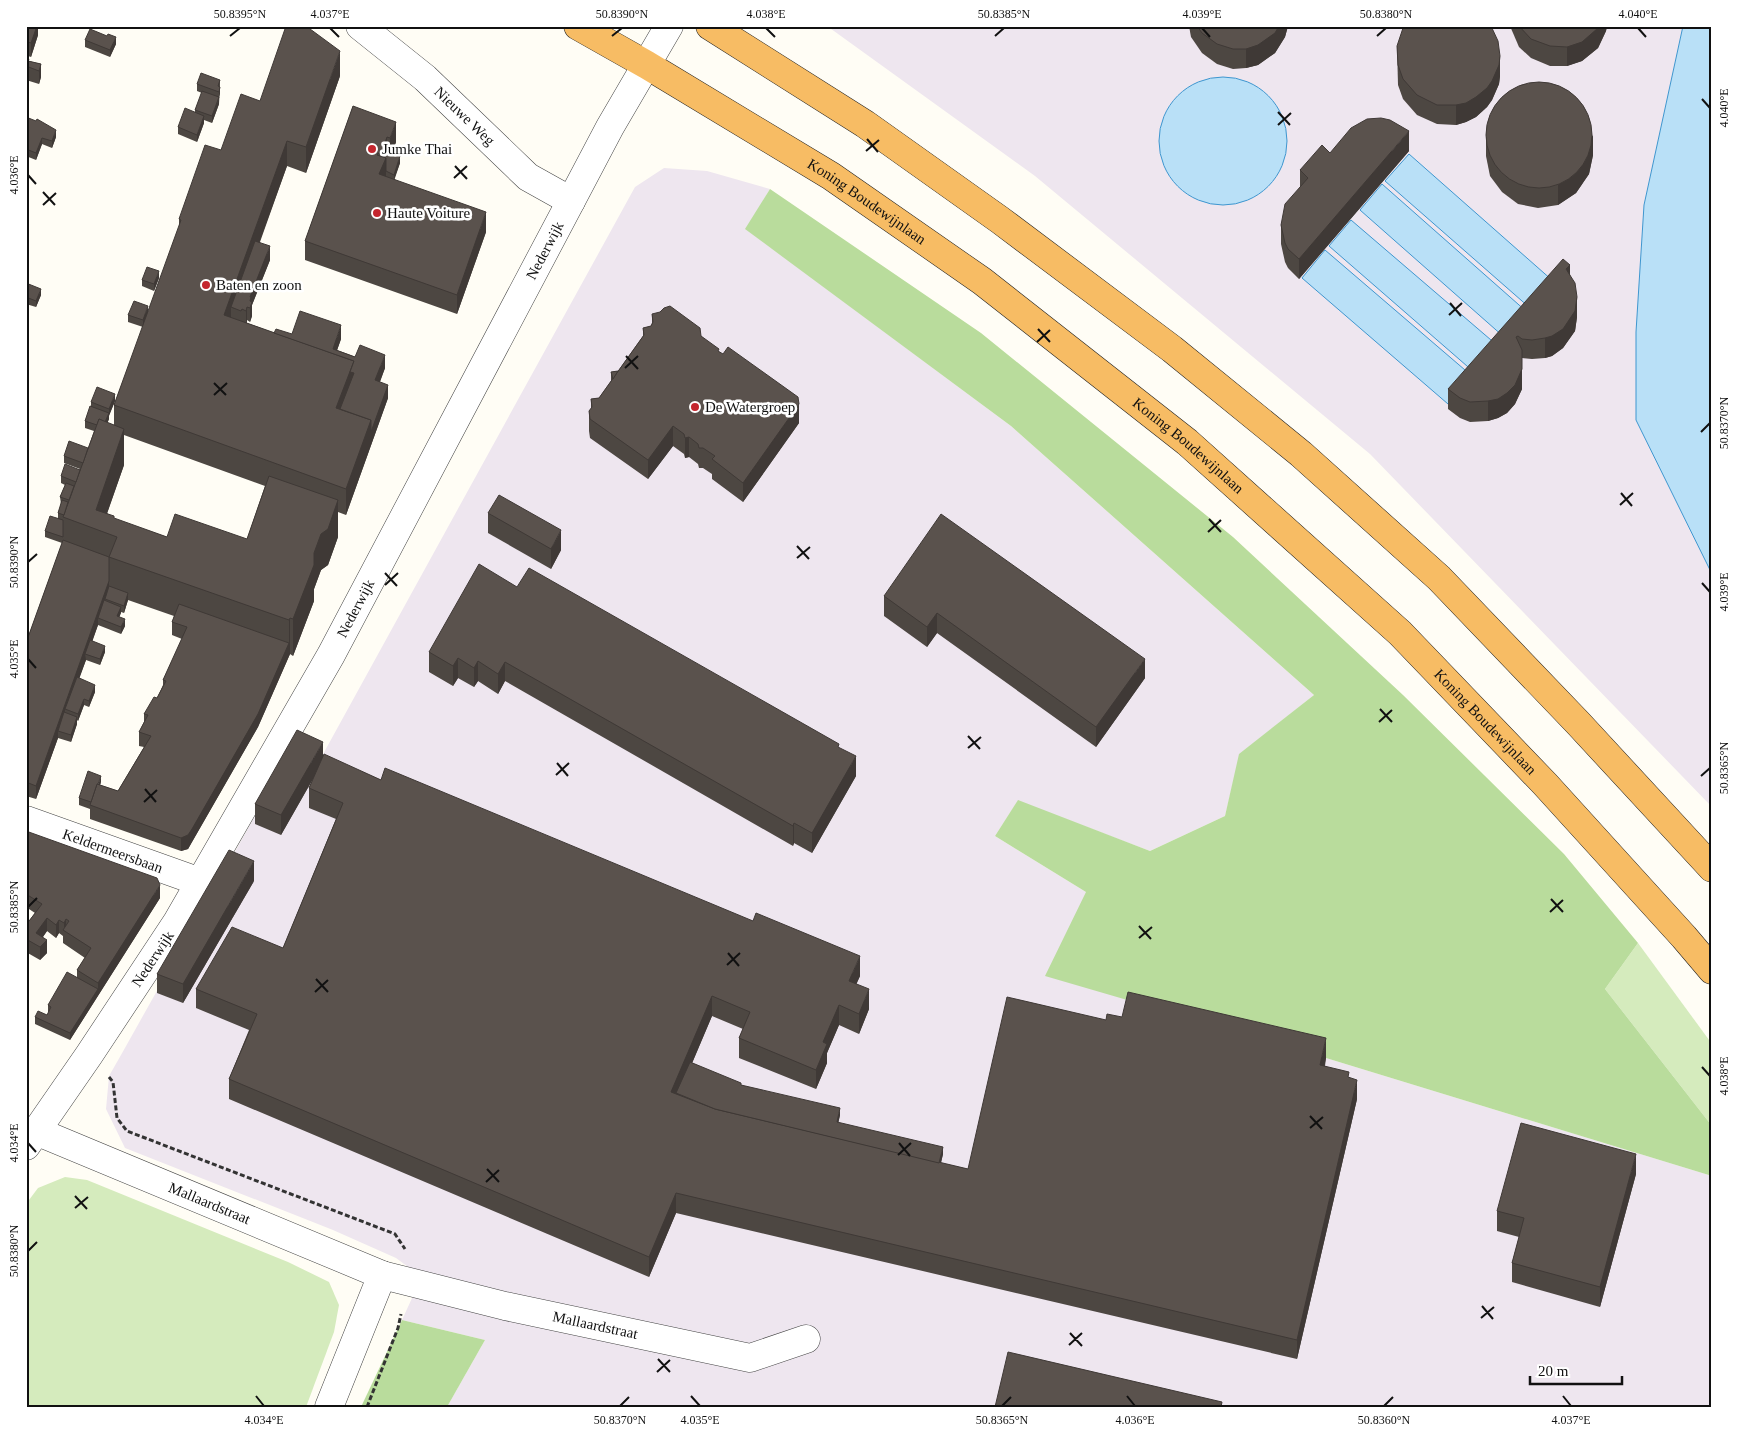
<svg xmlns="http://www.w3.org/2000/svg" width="1738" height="1433" viewBox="0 0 1738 1433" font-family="Georgia,serif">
<rect width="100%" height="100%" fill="#fffdf5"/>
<!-- industrial -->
<g fill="#eee6ef">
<path d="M827,26H1683L1644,205L1636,332V420L1712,574V807L1370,454L1035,176Z"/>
<path d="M664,168L707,171L770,189L746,229L1011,426L1314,695L1240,754L1225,816L1150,851L1018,801L995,836L1086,892L1326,1058L1712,1176V1407H447L485,1340L402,1320L418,1285L419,1275L396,1258L333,1230L125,1148L106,1109L109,1076L121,1055L297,741L322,756L635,187Z"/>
</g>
<!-- green -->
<g fill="#d5ebbd">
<path d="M1638,943L1712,1044V1126L1605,989Z"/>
<path d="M65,1177L87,1180L288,1262L329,1282L339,1305L334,1332L306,1407H26V1204L38,1188Z"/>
</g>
<!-- forest -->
<g fill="#b9dc9c">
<path d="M770,189L981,333L1233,537L1403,695L1564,854L1638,943L1605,989L1712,1126V1176L1326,1058L1045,976L1086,892L995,836L1018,800L1150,851L1225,816L1239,754L1314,695L1011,426L745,229Z"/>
<path d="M402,1320L485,1340L447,1407H361Z"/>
</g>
<!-- water -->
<g fill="#b9e0f7" stroke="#3f96cf">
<path d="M1683,26H1712V574L1636,420V332L1644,205Z"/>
<circle cx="1223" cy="141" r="64"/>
<path d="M1409,154L1553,281L1530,308L1385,181Z"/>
<path d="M1382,184L1527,312L1504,337L1360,210Z"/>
<path d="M1351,220L1498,346L1475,373L1329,246Z"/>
<path d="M1325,250L1472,376L1448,404L1302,278Z"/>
</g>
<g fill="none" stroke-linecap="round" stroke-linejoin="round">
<!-- minor casing -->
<g stroke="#444" stroke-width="29">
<g id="minor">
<path id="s1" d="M360,26L425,78L528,177L571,201"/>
<path id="s2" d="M26,820L200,882"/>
<path id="s3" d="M36,1131L382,1275L329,1407"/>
<path id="s4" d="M26,1146L89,1055L177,922L331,655L571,201L610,127L669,26"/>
<path id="s5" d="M382,1275L505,1306L750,1358L806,1339"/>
</g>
</g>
<!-- trunk casing -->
<g stroke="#222" stroke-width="29">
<g id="trunk">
<path id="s6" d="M578,26L647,65L831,176L982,281L1187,442L1400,633L1545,784L1684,937L1712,970"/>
<path d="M710,26L865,124L1000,220L1172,349L1301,454L1439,578L1578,723L1712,868"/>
</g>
</g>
<!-- path -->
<g stroke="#333" stroke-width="3" stroke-dasharray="5 2.5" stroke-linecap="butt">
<path d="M109,1077L113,1082L117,1118L127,1131L395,1234L405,1249"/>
<path d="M367,1407L398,1328L401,1314"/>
</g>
<!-- minor -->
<use href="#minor" stroke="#fff" stroke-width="28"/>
<!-- trunk -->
<use href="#trunk" stroke="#f7bc64" stroke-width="28"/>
</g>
<!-- wall -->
<g fill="#4d4742" fill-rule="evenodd">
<path d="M26,26H38V35L31,57L28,56L27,58L29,61L41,64V77L39,84L26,80Z"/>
<path d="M1189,26H1288L1285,37L1275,53L1258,65L1246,68L1233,69L1217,64L1202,53L1191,37Z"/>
<path d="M1510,26H1607L1606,31L1598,48L1582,61L1567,66H1550L1531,58L1519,47Z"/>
<path d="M85,40L116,44L110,57L85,47Z"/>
<path d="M1397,46L1500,76L1499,84L1492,100L1487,107L1476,117L1466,122L1456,125L1437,124L1417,115L1403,99L1398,85Z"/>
<path d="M340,76L306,173L287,166L260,242L270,260L252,305V316L250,322L247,320V323L274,333L341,339L337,350L385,368L380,382L388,398L346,515L338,512V537L328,565L321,570L314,589V601L293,656L290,654L258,727L192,842L188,849L181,851L90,819V809L79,805V798L101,782L100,785L118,791L144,747L139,746V732L144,722V714L157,698L163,685V680L182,639L172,635V622L174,616L128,600L124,613L121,612L119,617L125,626L121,634L98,625L92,641L105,652L100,665L86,660L79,678L95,692L89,707L84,705L78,721L77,720V724L71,742L58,738L36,799L26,796V643L62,543L45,537V531L58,518V513L61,504L60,497L65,485L61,483V476L80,469L64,463V456L88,448L94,431L85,428V421L91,406V402L115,401L109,415V419L107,423L114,425V405L143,327L128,322V315L148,313L179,227V219L221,150L260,101ZM124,435L265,486L247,539L167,537L114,519L107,513L124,465Z"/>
<path d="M220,80V94L219,97V104L212,123L204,120V123L197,142L178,134V127L195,112V110L202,93L197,91V84Z"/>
<path d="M353,106L396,142L392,153L400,163L394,179L486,232L457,314L305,260V241Z"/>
<path d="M26,117L56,137L52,148L42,144L36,160L26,156Z"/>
<path d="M1486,137L1593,155L1589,174L1576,193L1558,205L1538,208L1518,204L1502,192L1490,176L1486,156Z"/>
<path d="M1409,151L1299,279L1288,268L1285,262L1281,244V225L1300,187V170L1330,153Z"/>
<path d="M1570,274L1577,317L1575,331L1563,348L1552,356L1545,358L1532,359L1522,358V389L1515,404L1507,413L1498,418L1488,421L1470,422L1460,418L1448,409V389Z"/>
<path d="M159,278L154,291L142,286V280Z"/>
<path d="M26,283L41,295L36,307L26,304Z"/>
<path d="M652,314L701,336L799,423L743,502L712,479V474L703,468H699L698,464L689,457L685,458L684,454L673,446L648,479L590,438L589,431V411L591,409V399L599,398L611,381V372L618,371L643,336V328L651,326L652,323Z"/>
<path d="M488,513L561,550L551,569L488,533Z"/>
<path d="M517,587L839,748L856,776L812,853L794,843L793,846L505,681L498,694L478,681L474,687L458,678L453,686L429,672V652Z"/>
<path d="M884,596L1145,678L1096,747L937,633L927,647L884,616Z"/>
<path d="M323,755L381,780L860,976L856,984L869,1009L859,1034L839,1025L827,1053V1063L816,1089L739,1058V1038L743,1029L712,1016L692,1063L741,1085L840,1115L838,1123L943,1154L941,1163L968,1169L1106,1020L1122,1017L1326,1058L1325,1066L1349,1078L1357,1099L1297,1359L676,1213L649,1277L229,1099V1079L249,1030L196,1008V989L283,948L336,819L309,808V788L313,779L281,835L255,824V804Z"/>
<path d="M26,831L160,898L70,1040L35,1024V1017L47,1015L49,1012H48V1005L77,977V970L85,958L63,943V936L59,933L56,938L47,931L43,937L47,953L40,960L26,952V925L35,913L26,907Z"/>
<path d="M254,881L183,1003L157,993V974Z"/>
<path d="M1636,1174L1600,1307L1512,1282V1263L1519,1237L1497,1231V1211Z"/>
</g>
<!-- shaded-wall -->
<g fill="#3f3936">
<path d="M37,26H38V35L31,57V43Z"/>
<path d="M1279,26H1288L1285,37L1275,53L1258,65L1246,68V49Z"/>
<path d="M1599,26H1607L1606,31L1598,48L1582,61L1567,66V47Z"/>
<path d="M116,37V44L110,57V50Z"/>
<path d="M28,42V56L26,61V47Z"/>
<path d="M340,51V76L306,173V147Z"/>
<path d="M1500,56V76L1499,84L1492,100L1487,107L1476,117L1466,122L1456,125V105Z"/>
<path d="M41,64V77L39,84V71Z"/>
<path d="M220,87L219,104L212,123V116L219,99V92Z"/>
<path d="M204,116V123L197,142V135Z"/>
<path d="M396,122V142L390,158V138Z"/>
<path d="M56,130V137L52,148V141Z"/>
<path d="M1409,131V151L1299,279V259Z"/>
<path d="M1593,135V155L1589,174L1576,193L1558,205V185Z"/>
<path d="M387,137V157L386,161V178L379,174L381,169V154Z"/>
<path d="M42,138V144L36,160V153Z"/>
<path d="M287,141V166L235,309L231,307V321L224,315Z"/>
<path d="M400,156V163L394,181V175Z"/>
<path d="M486,212V232L457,314V295Z"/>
<path d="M270,246V260L252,305V316L250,322V297Z"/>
<path d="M1570,265V285L1566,269Z"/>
<path d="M159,271V278L154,291V284Z"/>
<path d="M41,289V295L36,307V301Z"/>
<path d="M1577,297V317L1575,331L1563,348L1552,356L1545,358V338Z"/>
<path d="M148,306V313L143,327V320Z"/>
<path d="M247,307V320L246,324V311Z"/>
<path d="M341,325V339L333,362V349Z"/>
<path d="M385,355V368L375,394V380Z"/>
<path d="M354,361V386L336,420V408Z"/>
<path d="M1522,369V389L1515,404L1507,413L1498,418L1488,421V401Z"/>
<path d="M388,385V398L346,515V489L371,420Z"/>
<path d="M115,394V401L109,416V409Z"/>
<path d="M799,404V423L743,502V483Z"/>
<path d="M109,413V419L103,434V427Z"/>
<path d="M673,426V446L648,479V460Z"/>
<path d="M124,429V465L101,531L96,510Z"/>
<path d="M689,437V457L685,458V438Z"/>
<path d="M338,500V537L328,565L321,570L314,589V601L293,656V619L314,553L321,534Z"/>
<path d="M561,530V550L551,569V549Z"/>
<path d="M109,581V593L105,599V606L98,618V625L88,654H85L86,660L68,710L65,709V716L58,731V738L36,799V786Z"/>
<path d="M128,593V600L124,613V606Z"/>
<path d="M121,607V613L117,623V616Z"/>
<path d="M937,613V633L927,647V627Z"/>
<path d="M290,618V654L258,727L192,842L188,849L181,851V838L289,643V620Z"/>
<path d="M125,619V626L121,634V627Z"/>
<path d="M105,646V652L100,665V659Z"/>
<path d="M458,658V678L453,686V666Z"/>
<path d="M1145,659V678L1096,747V727Z"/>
<path d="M478,661V681L474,687V668Z"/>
<path d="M505,662V681L498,694V674Z"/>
<path d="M95,685V692L89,707V701Z"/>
<path d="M84,699V705L78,721V714Z"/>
<path d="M77,717V724L71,742V735Z"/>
<path d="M323,742V761L281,835V815Z"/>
<path d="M856,756V776L812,853V833Z"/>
<path d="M101,776V782L93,806L92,803Z"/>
<path d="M794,823V843L793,846V826Z"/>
<path d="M254,861V881L183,1003V984Z"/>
<path d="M160,885V898L70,1040V1033L98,989V983Z"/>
<path d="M47,918V931L37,945L36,933Z"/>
<path d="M66,919V931L64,930V923Z"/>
<path d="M59,920V933L56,938V925Z"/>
<path d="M47,940V953L40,960V947Z"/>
<path d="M860,956V976L849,1001V981Z"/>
<path d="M869,989V1009L859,1034V1014Z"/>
<path d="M712,996V1016L674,1106L671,1092Z"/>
<path d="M839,1005V1025L827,1053V1063L816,1089V1070L823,1042Z"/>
<path d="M1326,1038V1058L1320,1085V1065Z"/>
<path d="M1357,1080V1099L1297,1359V1340Z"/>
<path d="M840,1108V1115L837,1129V1122Z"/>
<path d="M943,1147V1154L936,1182V1175Z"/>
<path d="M1636,1154V1174L1600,1307V1287Z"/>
<path d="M676,1193V1213L649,1277V1257Z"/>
</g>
<!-- building -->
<g fill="#5a524d" stroke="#3f3936">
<path d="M26,26H37L31,43L28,42L26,47Z"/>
<path d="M286,26H306L340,51L306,147L287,141L224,315L354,361L336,408L371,420L346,489L114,405L181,220L179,219L205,145L221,150L241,94L260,101Z"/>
<path d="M1197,26H1279L1275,33L1258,45L1246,49H1233L1217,44L1202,33Z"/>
<path d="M1405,26H1491L1498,41L1500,56L1499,65L1492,81L1487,88L1476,97L1466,103L1456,105H1437L1417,95L1403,79L1398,65L1397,46L1403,28Z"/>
<path d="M1519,26H1599L1598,28L1582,42L1567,47L1550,46L1531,39Z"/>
<path d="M90,29L107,36L108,34L116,37L110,50L85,40Z"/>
<path d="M26,57L29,59L28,61L41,64L39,71L26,66Z"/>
<path d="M201,73L220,80L218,86L220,87L219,92L197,84Z"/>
<circle cx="1539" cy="135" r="53"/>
<path d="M202,91L219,97L212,116L195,110Z"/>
<path d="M353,106L396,122L390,138L387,137L381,154L378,153L377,155L386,158L379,174L486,212L457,295L305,241Z"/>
<path d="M185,108L204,116L197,135L178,127Z"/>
<path d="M26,117L36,121L37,119L56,130L52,141L42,138L36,153L26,149Z"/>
<path d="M1381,118L1390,120L1409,131L1299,259L1288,249L1285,243L1281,225L1285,204L1308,178L1300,170L1322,145L1330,153L1351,128L1367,119Z"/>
<path d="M387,151L400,156L394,175L386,171V158L384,157Z"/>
<path d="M255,241L270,246L250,297H251L250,301L252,302L250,308L247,307L246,311L242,309L241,311L231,307Z"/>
<path d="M1563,259L1570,265L1566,269L1575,283L1577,297L1575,311L1563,329L1552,336L1545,338L1532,340L1522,339L1518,336L1516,337L1522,350V369L1515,385L1507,393L1498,399L1488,401L1470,402L1460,398L1448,389Z"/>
<path d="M147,267L159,271L154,284L142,280Z"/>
<path d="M26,283L41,289L36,301L26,297Z"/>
<path d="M134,301L148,306L143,320L128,315Z"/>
<path d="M670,306L700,328L701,336L719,349L718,351L723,354L728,347L798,397L799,404L743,483L712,459L715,456L703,448H699L698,444L689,437L685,438L684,434L673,426L648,460L590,419L589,411L592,407L591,399L599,398L644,335L643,328L651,326L653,322L652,314L660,312L664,308Z"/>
<path d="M300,311L341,325L333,349L355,357L360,345L385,355L375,380L388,385L371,432V420L340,409L354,373L350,372L354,361L274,333L276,329L292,334Z"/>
<path d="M618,371L613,379L611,372Z"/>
<path d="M97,387L115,394L109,409L91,402Z"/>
<path d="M90,406L109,413L105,422L99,419L97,425L85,421Z"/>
<path d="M99,419L124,429L96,510L114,516V518L167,537L175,514L247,539L269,476L338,500L328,529L321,534L314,553V565L293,619L290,618L289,620L109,557L117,537L63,517Z"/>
<path d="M69,441L88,448L83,463L64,456Z"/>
<path d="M65,464L80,470L76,482L61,476Z"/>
<path d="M66,483L74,486L69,500L60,497Z"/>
<path d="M499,495L561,530L551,549L488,513Z"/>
<path d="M62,500L68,502L64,515L58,513Z"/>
<path d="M941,514L1145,659L1096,727L937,613L927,627L884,596Z"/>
<path d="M50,516L63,520V537L45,531Z"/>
<path d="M63,540L109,557V581L36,786L26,782V643Z"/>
<path d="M479,564L517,587L529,568L839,744L838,747L856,756L812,833L794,823L793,826L505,662L498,674L478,661L474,668L458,658L453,666L429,652Z"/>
<path d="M109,586L128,593L124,606L105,599Z"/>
<path d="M104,600L121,607L117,616L125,619L121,627L98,618Z"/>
<path d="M179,604L289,643L258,714L192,829L188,835L181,838L90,805L97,784L118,791L151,736L139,732L148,715L144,714L154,697L157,698L166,681L163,680L187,627L172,622Z"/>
<path d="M90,640L105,646L100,659L85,654Z"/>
<path d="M77,677L95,685L89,701L84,699L78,714L65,709Z"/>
<path d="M64,712L77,717L71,735L58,731Z"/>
<path d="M297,730L323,742L281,815L255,804Z"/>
<path d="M324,754L381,780L385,768L753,921L756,913L860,956L849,981L869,989L859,1014L839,1005L823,1042L827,1044L816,1070L739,1038L750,1012L712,996L671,1092L715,1109L968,1169L1007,997L1106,1020L1107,1014L1122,1017L1128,992L1326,1038L1320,1065L1349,1072L1348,1077L1357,1080L1297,1340L676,1193L649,1257L229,1079L257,1014L196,989L232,927L283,948L343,803L309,788Z"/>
<path d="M88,771L101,776L98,784H97L91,802L79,798Z"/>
<path d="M26,831L157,878L160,885L98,983L77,970L91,948L63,930L69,921L66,919L64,923L59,920L56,925L47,918L36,933L47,940L40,947L26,939V925L42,904L26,894Z"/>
<path d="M229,850L254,861L183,984L157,974Z"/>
<path d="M67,972L98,989L70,1033L35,1017L38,1011L47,1015L51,1007L48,1005Z"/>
<path d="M690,1062L741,1083V1085L840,1108L837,1122L943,1147L939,1163L715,1109L676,1093Z"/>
<path d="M1521,1123L1636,1154L1600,1287L1512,1263L1524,1218L1497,1211Z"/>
<path d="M1008,1352L1222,1402L1221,1407H995Z"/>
</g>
<!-- ticks -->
<path fill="none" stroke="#111" stroke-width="2" d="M330,28L339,37M766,28L775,37M1202,28L1210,37M1638,28L1646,37M230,36L240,28M612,36L622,28M995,36L1004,28M1377,36L1386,28M1702,99L1710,108M1278,112L1290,125M1278,125L1291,113M867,139L878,152M866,151L879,140M455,166L467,179M28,175L36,184M454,178L467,166M43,192L55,205M43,205L56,193M1450,303L1461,316M1449,315L1462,303M1038,329L1050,342M1037,342L1050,330M626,356L638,369M625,368L638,356M214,383L226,395M214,395L227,383M1701,432L1710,423M1621,493L1632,506M1620,505L1633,493M1209,519L1221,532M1208,532L1221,520M797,546L809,559M797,558L810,547M28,562L37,554M385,573L397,586M1702,583L1710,592M385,585L398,573M28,659L36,668M1380,709L1392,722M1379,722L1392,710M968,736L980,749M968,748L981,737M557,763L568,776M556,775L569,763M1701,776L1710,768M145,789L156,802M144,802L157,790M1551,899L1563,912M28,907L37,898M1550,912L1563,900M1139,926L1151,939M1139,938L1152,927M728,953L739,966M727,965L740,953M316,979L328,992M315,992L328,980M1702,1067L1710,1076M1310,1116L1322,1129M1310,1128L1323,1117M28,1143L36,1152M899,1143L910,1156M898,1155L911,1143M487,1169L499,1182M486,1182L499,1170M75,1196L87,1209M75,1208L88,1197M28,1251L37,1242M1482,1306L1493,1319M1481,1318L1494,1307M1070,1333L1082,1346M1069,1345L1082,1333M658,1359L670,1372M657,1372L670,1360M256,1396L264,1406M691,1396L700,1406M1127,1396L1135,1406M1563,1396L1571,1406M620,1406L629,1397M1002,1406L1011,1397M1384,1406L1393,1397"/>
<!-- markers -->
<g fill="#c4262e" stroke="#fff" stroke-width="2">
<circle cx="372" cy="149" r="5"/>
<circle cx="377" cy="213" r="5"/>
<circle cx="206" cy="285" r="5"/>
<circle cx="695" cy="407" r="5"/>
</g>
<g text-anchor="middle" stroke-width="5" stroke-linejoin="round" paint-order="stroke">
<!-- street labels -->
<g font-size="15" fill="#111" stroke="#fff">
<text dy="5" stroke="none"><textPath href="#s1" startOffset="138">Nieuwe Weg</textPath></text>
<text dy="5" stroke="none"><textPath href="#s6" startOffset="338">Koning Boudewijnlaan</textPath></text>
<text dy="5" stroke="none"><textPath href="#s4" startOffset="1036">Nederwijk</textPath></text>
<text dy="5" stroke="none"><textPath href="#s6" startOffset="742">Koning Boudewijnlaan</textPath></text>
<text dy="5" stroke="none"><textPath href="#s4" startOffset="631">Nederwijk</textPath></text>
<text dy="5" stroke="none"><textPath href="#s6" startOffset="1148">Koning Boudewijnlaan</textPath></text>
<text dy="5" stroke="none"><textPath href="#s2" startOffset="92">Keldermeersbaan</textPath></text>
<text dy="5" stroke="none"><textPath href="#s4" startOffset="226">Nederwijk</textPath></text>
<text dy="5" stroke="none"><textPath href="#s3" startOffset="188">Mallaardstraat</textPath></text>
<text dy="5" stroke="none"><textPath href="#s5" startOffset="219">Mallaardstraat</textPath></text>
</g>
<!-- poi labels -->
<g font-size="15" fill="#111" stroke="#fff" text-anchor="start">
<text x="382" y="154">Jumke Thai</text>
<text x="387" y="218">Haute Voiture</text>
<text x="216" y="290">Baten en zoon</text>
<text x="705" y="412">De Watergroep</text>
</g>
</g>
<!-- border -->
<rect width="1738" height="1433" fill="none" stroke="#ffffff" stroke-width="55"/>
<!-- scale -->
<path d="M1530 1376v8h92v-8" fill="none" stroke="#111111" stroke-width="2.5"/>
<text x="1538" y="1376" font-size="15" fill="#111111" stroke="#ffffff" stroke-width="4" paint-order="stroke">20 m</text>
<rect x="28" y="28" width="1682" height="1378" fill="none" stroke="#111" stroke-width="2"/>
<g font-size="12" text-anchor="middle" fill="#111">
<text x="240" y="18">50.8395°N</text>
<text x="330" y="18">4.037°E</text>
<text x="622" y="18">50.8390°N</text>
<text x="766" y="18">4.038°E</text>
<text x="1004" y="18">50.8385°N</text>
<text x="1202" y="18">4.039°E</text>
<text x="1386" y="18">50.8380°N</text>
<text x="1638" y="18">4.040°E</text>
<text transform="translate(1724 108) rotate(-90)" y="4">4.040°E</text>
<text transform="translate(14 175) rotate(-90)" y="4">4.036°E</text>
<text transform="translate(1724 423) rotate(-90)" y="4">50.8370°N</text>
<text transform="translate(14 562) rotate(-90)" y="4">50.8390°N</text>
<text transform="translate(1724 592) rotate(-90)" y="4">4.039°E</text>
<text transform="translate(14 659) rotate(-90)" y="4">4.035°E</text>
<text transform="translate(1724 768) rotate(-90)" y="4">50.8365°N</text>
<text transform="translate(14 907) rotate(-90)" y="4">50.8385°N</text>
<text transform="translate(1724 1076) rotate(-90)" y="4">4.038°E</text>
<text transform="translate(14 1143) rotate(-90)" y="4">4.034°E</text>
<text transform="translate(14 1251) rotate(-90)" y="4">50.8380°N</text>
<text x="264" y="1424">4.034°E</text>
<text x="620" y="1424">50.8370°N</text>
<text x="700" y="1424">4.035°E</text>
<text x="1002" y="1424">50.8365°N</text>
<text x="1135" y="1424">4.036°E</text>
<text x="1384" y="1424">50.8360°N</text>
<text x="1571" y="1424">4.037°E</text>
</g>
</svg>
